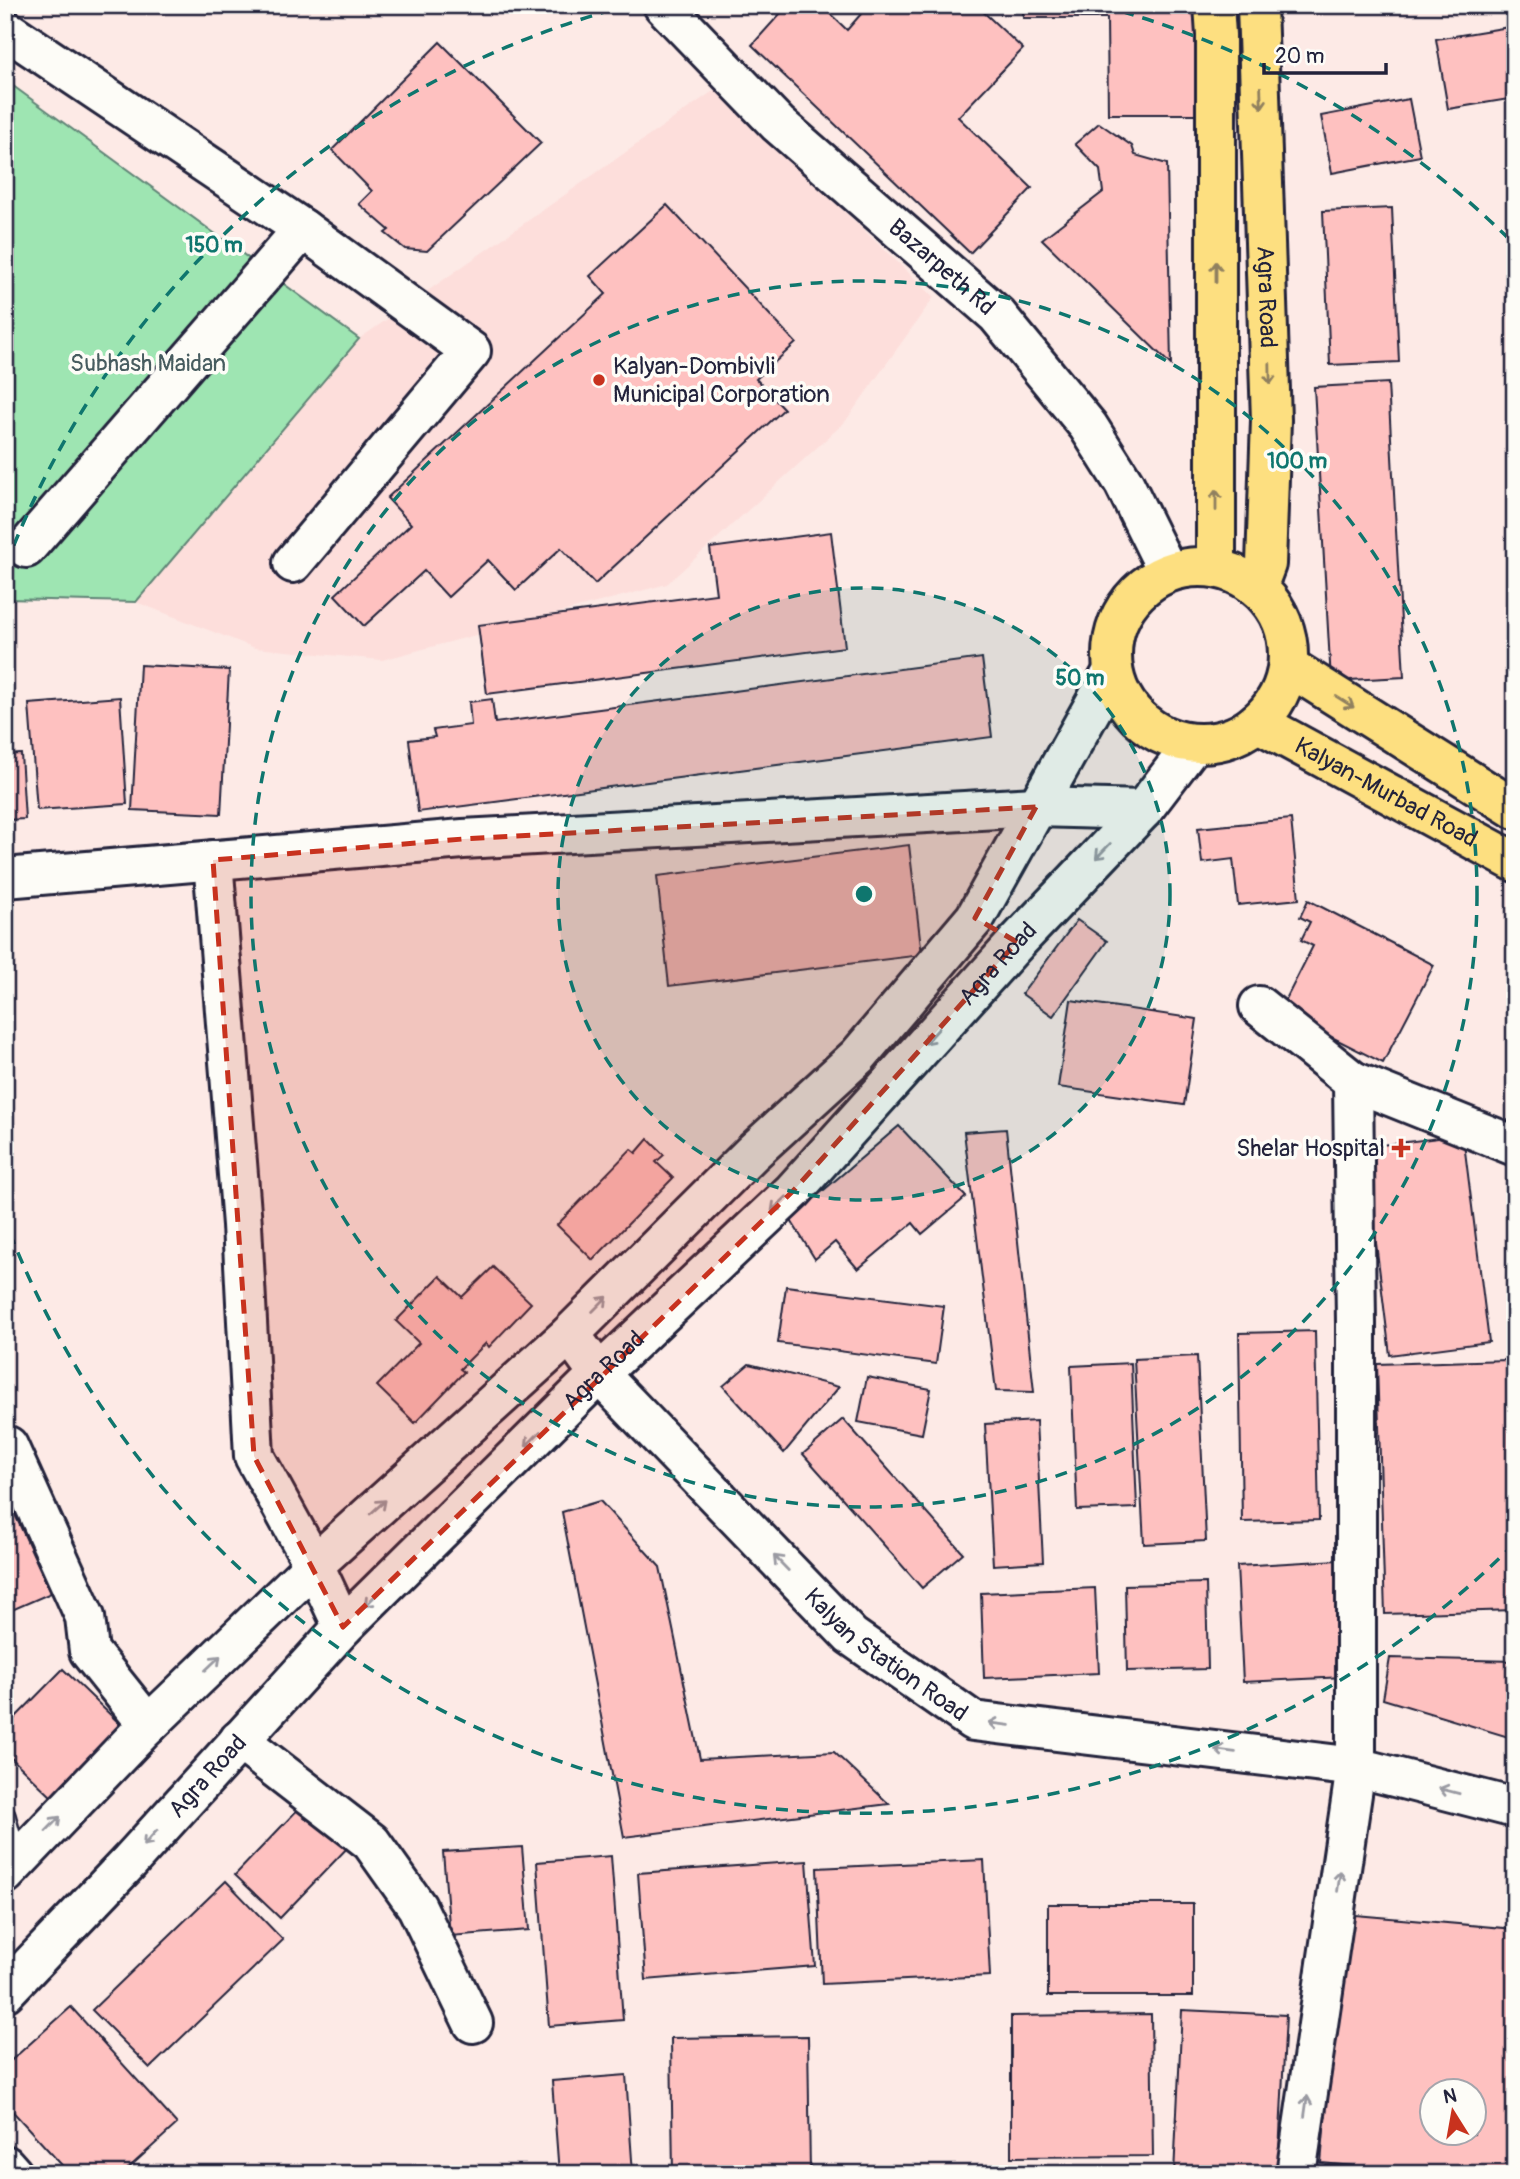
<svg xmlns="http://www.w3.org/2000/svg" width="1520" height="2179" viewBox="0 0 1520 2179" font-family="Pangolin,sans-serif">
<rect width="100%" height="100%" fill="#fdeae6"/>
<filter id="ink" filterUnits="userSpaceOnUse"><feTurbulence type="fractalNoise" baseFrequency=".0143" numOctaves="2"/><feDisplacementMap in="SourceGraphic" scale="14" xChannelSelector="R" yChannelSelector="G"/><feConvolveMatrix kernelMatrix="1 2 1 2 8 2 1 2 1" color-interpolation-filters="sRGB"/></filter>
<g filter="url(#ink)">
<!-- built -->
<path fill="#fddedb" d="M716,89L934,297L845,422L667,584L382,660L255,648L136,602L359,339Z"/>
<!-- green -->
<path fill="#9ee5b2" stroke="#608476" stroke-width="2" d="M5,80L359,339L136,602L5,599Z"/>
<!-- building -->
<g fill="#fec1c0" stroke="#22223b" stroke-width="2" fill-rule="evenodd">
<path d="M788,5H821L847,30L861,14L852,5H976L1023,49L958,117L1032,188L970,253L752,45Z"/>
<path d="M1023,5H1199V114H1108L1107,18H1023Z"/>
<path d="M1515,26V98L1448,109L1436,39Z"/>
<path d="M440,42L541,143L427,251L405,249L385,233L389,230L359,204L372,191L332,150Z"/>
<path d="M1409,99L1420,156L1332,173L1321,116Z"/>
<path d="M1099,123L1132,146L1135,155L1167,164L1171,365L1042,239L1103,192L1100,170L1075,144Z"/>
<path d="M667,205L796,343L756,379L784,409L595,584L561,548L516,590L488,560L448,597L424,571L364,626L335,595L411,524L387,498L606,294L590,276Z"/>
<path d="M1392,208L1399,362L1330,365L1323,211Z"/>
<path d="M1388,383L1404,677L1331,681L1314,387Z"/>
<path d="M831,532L845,647L487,694L478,625L716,594L710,548Z"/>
<path d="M982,658L992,737L418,812L409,740L435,737L433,730L471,725L469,702L492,699L495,723Z"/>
<path d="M140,665L229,670L221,814L132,810Z"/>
<path d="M120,697L127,804L37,810L29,704Z"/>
<path d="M21,754L25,819L5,820V755Z"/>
<path d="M1291,819L1299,899L1238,905L1233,859L1202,863L1198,828Z"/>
<path d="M909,845L922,955L669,986L657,876Z"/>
<path d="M1308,900L1434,965L1383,1063L1280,1011L1313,946L1301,940L1310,922L1300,917Z"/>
<path d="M1077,920L1107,941L1053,1016L1022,994Z"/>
<path d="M1071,1000L1197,1019L1184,1105L1058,1087Z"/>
<path d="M899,1126L966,1197L922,1234L913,1223L858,1269L835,1242L815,1259L790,1219Z"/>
<path d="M1006,1129L1034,1392L996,1391L964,1132Z"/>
<path d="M1463,1135L1489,1342L1390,1355L1364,1147Z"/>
<path d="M648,1139L664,1155L656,1162L673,1178L593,1260L557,1225L631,1149L636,1153Z"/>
<path d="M493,1267L531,1303L489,1347L486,1343L460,1369L464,1372L415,1423L377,1386L419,1343L396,1321L440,1276L462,1297Z"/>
<path d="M786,1286L944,1306L936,1364L778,1343Z"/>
<path d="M1315,1331L1319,1520L1242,1522L1239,1333Z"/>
<path d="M1197,1356L1206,1541L1144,1544L1134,1359Z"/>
<path d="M1507,1360L1514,1610L1385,1614L1377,1364Z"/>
<path d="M1131,1363L1137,1508L1077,1510L1071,1366Z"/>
<path d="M749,1364L839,1387L784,1453L723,1386Z"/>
<path d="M867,1377L931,1389L922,1434L858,1422Z"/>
<path d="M843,1419L963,1553L922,1588L803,1454Z"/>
<path d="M1036,1421L1043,1562L993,1565L985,1424Z"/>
<path d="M5,1493L51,1593L5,1613Z"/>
<path d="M600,1501L660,1567L700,1759L834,1752L889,1804L624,1837L562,1512Z"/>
<path d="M1338,1560L1344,1677L1243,1682L1237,1566Z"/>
<path d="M1206,1583L1208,1669L1127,1671L1125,1585Z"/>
<path d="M1095,1588L1099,1673L984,1678L981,1593Z"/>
<path d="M1390,1658L1515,1661V1739L1383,1699Z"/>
<path d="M63,1669L123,1727L54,1799L5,1752V1728Z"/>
<path d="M306,1801L351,1844L280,1918L235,1875Z"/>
<path d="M522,1847L529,1930L450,1936L443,1852Z"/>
<path d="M611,1856L623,2020L549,2026L537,1862Z"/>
<path d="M984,1860L990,1976L822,1984L817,1868Z"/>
<path d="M807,1861L815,1966L646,1980L638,1873Z"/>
<path d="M226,1881L283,1940L150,2068L92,2010Z"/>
<rect x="1048" y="1904" width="145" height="92"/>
<path d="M1344,1914L1515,1929V2122L1510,2174H1441L1321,2163ZM1432,2092H1474V2134H1432Z"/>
<path d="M71,2007L177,2124L122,2174H70L5,2103V2066Z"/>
<path d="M1182,2010L1286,2015L1278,2174H1174Z"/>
<path d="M1151,2014L1153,2156L1011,2157V2016Z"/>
<path d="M808,2036L810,2174H673L671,2038Z"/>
<path d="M626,2075L633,2174H559L552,2081Z"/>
<path d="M1004,2169L1071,2174H1003Z"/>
</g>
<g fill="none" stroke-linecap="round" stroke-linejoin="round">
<!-- service casing -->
<g stroke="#22223b" stroke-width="24">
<path id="service" d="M5,1816L11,1838L22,1856"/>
</g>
<!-- minor casing -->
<g stroke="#22223b" stroke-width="44">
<g id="minor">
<path id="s1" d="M663,5L778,124L997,315L1088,426L1124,483L1168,572"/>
<path d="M5,29L303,229L26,548"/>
<path d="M293,563L471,351L303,229"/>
<path d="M213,860L242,1225L254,1456L314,1565L343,1627"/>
<path d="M5,878L463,839L1036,807L1143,810"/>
<path d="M1259,1006L1353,1081L1515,1146"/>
<path d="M8,1446L85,1617L89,1651L148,1725"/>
<path d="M239,1740L371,1842L417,1907L473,2023"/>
<path d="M5,2165L13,2174"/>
<path d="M1296,2174L1356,1767V1323L1353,1081"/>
</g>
</g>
<!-- tertiary casing -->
<g stroke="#22223b" stroke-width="44">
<g id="tertiary">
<path id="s2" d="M570,1334L599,1374L851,1636L973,1721L1356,1767L1515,1808"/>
</g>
</g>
<!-- secondary casing -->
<g stroke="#22223b" stroke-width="44">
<g id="secondary">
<path d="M5,1874L141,1732L314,1565L570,1334L752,1153L858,1056L975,918L1113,671"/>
<path id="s3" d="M5,1992L130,1861L343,1627L599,1374L793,1191L1017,942L1143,810L1194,743"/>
</g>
</g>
<!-- primary casing -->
<g stroke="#22223b" stroke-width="44">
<g id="primary">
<path d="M1214,5L1216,35V568"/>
<path id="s4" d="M1257,5L1271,420L1266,564L1257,588"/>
<circle cx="1200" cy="655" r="88"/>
<path d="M1288,666L1515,809"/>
<path id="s5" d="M1257,722L1515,862"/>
</g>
</g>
<!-- service -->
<use href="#service" stroke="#fdfcf7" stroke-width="19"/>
<!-- minor -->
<use href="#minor" stroke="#fdfcf7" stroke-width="38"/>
<!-- tertiary -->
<use href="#tertiary" stroke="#fdfcf7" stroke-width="38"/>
<!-- secondary -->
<use href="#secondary" stroke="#fdfcf7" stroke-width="38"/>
<!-- primary -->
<use href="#primary" stroke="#fddf80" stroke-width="38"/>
</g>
<!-- one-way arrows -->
<defs><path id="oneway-shaft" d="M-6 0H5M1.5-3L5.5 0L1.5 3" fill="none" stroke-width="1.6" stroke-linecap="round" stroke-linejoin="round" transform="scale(1.75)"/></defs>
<g stroke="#90805e">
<use href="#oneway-shaft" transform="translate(1261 98) rotate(88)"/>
<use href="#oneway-shaft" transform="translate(1216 272) rotate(-90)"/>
<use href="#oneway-shaft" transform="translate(1270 374) rotate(89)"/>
<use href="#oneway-shaft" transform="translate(1216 500) rotate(-90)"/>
<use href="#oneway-shaft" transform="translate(1345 702) rotate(32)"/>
</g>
<g stroke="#9a9aa2">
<use href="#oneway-shaft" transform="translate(1103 851) rotate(134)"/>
<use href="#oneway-shaft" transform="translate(932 1036) rotate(132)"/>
<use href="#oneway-shaft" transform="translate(779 1204) rotate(136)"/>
<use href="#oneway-shaft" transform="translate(600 1304) rotate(-45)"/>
<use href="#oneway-shaft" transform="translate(533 1439) rotate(135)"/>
<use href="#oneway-shaft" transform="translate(378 1507) rotate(-42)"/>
<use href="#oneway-shaft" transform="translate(781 1563) rotate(-134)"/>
<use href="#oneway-shaft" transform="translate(372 1599) rotate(135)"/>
<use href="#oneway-shaft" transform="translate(213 1663) rotate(-44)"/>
<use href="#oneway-shaft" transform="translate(999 1724) rotate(-173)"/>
<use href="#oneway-shaft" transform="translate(1225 1751) rotate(-173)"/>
<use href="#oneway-shaft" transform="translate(1449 1791) rotate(-165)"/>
<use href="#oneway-shaft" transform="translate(53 1824) rotate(-46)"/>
<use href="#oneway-shaft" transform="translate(150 1838) rotate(132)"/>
<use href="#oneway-shaft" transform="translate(1339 1881) rotate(-82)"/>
<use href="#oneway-shaft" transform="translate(1306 2106) rotate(-82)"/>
</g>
</g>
<!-- marked area -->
<path fill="#c8321e" fill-opacity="0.2" stroke="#c8321e" stroke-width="5" stroke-dasharray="14 9" stroke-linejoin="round" d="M1036,807L975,918L1017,942L793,1191L343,1627L254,1456L213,860L463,839Z"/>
<!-- distance rings -->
<circle cx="864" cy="894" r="306" fill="#0f766e" fill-opacity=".12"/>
<g fill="none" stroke="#0f766e" stroke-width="3.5" stroke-dasharray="12 9">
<circle cx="864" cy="894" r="306"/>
<circle cx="864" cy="894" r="613"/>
<path d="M1514 1544A919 919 0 0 1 6 1223M6 565A919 919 0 0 1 626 6M1102 6A919 919 0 0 1 1514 244"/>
</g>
<!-- markers -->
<g fill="#c8321e" stroke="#fdfcf7" stroke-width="2.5">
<circle cx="599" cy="380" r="7"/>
<path d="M1397.5 1137.5h7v7h7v7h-7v7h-7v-7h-7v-7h7z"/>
</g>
<g text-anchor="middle" stroke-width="7" stroke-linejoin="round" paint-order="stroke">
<!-- street labels -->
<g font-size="24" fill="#22223b" stroke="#fdfcf7">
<text dy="8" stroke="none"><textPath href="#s1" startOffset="383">Bazarpeth Rd</textPath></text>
<text dy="8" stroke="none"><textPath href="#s4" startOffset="292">Agra Road</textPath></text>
<text dy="8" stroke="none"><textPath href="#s5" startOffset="147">Kalyan-Murbad Road</textPath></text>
<text dy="8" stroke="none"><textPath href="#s3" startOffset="1430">Agra Road</textPath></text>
<text dy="8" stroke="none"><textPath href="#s3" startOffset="863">Agra Road</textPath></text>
<text dy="8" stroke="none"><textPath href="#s2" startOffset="452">Kalyan Station Road</textPath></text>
<text dy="8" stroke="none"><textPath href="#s3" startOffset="296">Agra Road</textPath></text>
</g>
<!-- park labels -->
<g font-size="24" fill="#475c5f" stroke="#fdfcf7">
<text x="148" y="371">Subhash Maidan</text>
</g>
<!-- poi labels -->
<g font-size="24" fill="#22223b" stroke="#fdfcf7" text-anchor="start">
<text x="613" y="374">Kalyan-Dombivli<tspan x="613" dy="28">Municipal Corporation</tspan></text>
<text x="1385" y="1156" text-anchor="end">Shelar Hospital</text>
</g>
</g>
<circle cx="864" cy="894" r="10" fill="#0f766e" stroke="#fdfcf7" stroke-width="3.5"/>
<g font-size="21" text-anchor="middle" font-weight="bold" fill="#0f766e" stroke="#fdfcf7" stroke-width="7" stroke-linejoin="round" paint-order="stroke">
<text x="214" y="252">150 m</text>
<text x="1297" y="468">100 m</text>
<text x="1080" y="685">50 m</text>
</g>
<!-- margin -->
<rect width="1520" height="2179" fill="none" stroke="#fdfcf7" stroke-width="28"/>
<rect x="14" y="14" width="1492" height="2151" fill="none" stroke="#22223b" stroke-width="2.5" filter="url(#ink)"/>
<!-- north arrow -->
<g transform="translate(1453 2112) rotate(349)"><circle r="33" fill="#fdfcf7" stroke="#a5a5ac" stroke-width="2"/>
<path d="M0-5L12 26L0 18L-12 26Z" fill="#c8321e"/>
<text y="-10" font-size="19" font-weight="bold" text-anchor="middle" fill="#22223b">N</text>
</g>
<!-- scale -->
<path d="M1264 63v10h122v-10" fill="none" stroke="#22223b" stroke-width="3.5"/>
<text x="1275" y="63" font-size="21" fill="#22223b" stroke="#fdfcf7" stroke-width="5" paint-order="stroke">20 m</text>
</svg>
